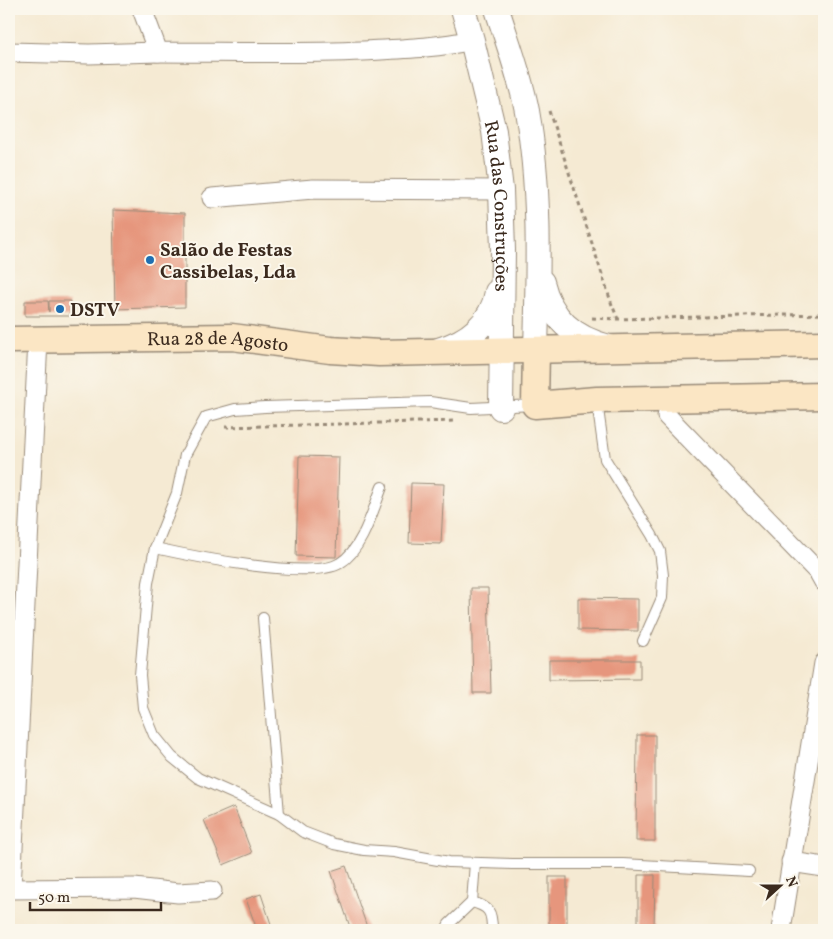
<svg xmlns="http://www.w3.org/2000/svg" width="833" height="939" viewBox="0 0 833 939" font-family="Vollkorn,serif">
<rect width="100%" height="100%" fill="#fbf7ec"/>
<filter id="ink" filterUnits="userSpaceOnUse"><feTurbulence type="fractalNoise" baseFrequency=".02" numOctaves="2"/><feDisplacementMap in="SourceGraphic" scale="10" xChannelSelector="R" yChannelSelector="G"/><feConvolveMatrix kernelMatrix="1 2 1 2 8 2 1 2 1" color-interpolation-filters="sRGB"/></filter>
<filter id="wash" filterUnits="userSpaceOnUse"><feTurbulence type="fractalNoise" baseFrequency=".0096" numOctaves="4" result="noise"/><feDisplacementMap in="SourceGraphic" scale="20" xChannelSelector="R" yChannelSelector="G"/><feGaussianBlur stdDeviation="1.12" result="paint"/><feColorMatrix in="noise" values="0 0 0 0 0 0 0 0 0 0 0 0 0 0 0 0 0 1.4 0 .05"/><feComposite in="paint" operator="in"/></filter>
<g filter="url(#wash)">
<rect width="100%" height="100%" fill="#f5ead3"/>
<g id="blocks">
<!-- building -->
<g fill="#e6967d">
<path d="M113,210L185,213V307L115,309Z"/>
<path d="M25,301H48L49,312V301H70V316H25Z"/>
<path d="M299,456L339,457L336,557L296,556Z"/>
<path d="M411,483L444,484L441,544L409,543Z"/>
<path d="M471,588H488L491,693H473Z"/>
<path d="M578,598L638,599V631L578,630Z"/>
<path d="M549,660H640V679L549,680Z"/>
<path d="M637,735H655V841H636Z"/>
<path d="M234,807L252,853L223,865L204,820Z"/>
<path d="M346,866L368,930H351L331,871Z"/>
<path d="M638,875H655L654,930H638Z"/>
<rect x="549" y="877" width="18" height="53"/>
<path d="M261,894L273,930H257L246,899Z"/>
</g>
</g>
</g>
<g filter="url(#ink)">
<use href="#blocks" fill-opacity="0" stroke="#988a78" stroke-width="1"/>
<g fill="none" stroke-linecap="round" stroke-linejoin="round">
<!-- service casing -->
<g stroke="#988a78" stroke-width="12">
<g id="service">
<path d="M597,402L605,459L652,535L660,551L663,575L662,598L643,641"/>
<path d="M534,405L471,408L430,402L265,407L235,409L206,417L185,455L177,493L155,548L148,583L140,675L143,708L154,735L172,757L198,778L279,814L303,832L334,844L364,850L394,852L449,862L513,864H623L749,871"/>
<path d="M155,548C191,556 312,581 340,563C362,550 373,510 382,487"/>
<path d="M263,618L279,814"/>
<path d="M472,902C489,907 492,911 492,930"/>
<path d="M446,930L449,924L472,902L475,863"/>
</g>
</g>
<!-- minor casing -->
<g stroke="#988a78" stroke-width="21">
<g id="minor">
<path d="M142,9L158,52C226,52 295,54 363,51C400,49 437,48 472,40"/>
<path d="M9,52L89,54L158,52"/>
<path d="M212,198L313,189L501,190"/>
<path d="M667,416L819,573L824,582"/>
<path d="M791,862L824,867"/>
<path d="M9,889L134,888L178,893L212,891"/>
<path d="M11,889L38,340"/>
<path d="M781,930L824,663"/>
</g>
</g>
<!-- tertiary casing -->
<g stroke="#988a78" stroke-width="26">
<g id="tertiary">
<path id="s1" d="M463,9L472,40L494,131L501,190L503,250L501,408"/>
<path d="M497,9C507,41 521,78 527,111C541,190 538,270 536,350"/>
<path d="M542,282C551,319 573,338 609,347"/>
<path d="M438,350C468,342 492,323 497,292"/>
</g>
</g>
<!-- secondary casing -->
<g stroke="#988a78" stroke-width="29">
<g id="secondary">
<path id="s2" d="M9,340L232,337L330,350L379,353L824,344"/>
<path d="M536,350L535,405L597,400L824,396"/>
</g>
</g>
<!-- path -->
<g stroke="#988a78" stroke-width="3" stroke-dasharray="4 4" stroke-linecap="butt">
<path d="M549,111L612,305L618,319"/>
<path d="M592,318L618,319L824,314"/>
<path d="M225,427L456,421"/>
</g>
<!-- service -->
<use href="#service" stroke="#fff" stroke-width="10"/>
<!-- minor -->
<use href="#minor" stroke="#fff" stroke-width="19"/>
<!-- tertiary -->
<use href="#tertiary" stroke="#fff" stroke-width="24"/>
<!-- secondary -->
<use href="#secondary" stroke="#fbe6c4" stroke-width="26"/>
</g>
</g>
<!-- markers -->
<g fill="#1f6fb2" stroke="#fbf7ec" stroke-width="2">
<circle cx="150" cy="260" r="5"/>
<circle cx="60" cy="309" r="5"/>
</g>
<g text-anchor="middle" stroke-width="4" stroke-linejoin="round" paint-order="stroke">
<!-- street labels -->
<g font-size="19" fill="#3b2a1e" stroke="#fbf7ec">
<text dy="7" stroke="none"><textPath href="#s1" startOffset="201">Rua das Construções</textPath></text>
<text dy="7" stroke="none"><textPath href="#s2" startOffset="209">Rua 28 de Agosto</textPath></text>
</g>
<!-- poi labels -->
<g font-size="19" font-weight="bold" fill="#3b2a1e" stroke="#fbf7ec" text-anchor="start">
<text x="160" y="256">Salão de Festas<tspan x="160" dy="22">Cassibelas, Lda</tspan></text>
<text x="70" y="316">DSTV</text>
</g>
</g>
<!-- margin -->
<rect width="833" height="939" fill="none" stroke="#fbf7ec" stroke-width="30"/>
<!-- north arrow -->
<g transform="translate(780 886) rotate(69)" stroke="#fbf7ec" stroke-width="4" paint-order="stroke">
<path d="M0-4L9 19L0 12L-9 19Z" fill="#3b2a1e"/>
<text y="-8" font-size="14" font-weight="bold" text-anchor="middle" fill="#3b2a1e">N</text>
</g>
<!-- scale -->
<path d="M30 902v8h131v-8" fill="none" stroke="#3b2a1e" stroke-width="2.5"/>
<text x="38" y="902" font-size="15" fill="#3b2a1e" stroke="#fbf7ec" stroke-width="4" paint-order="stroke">50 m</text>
</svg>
